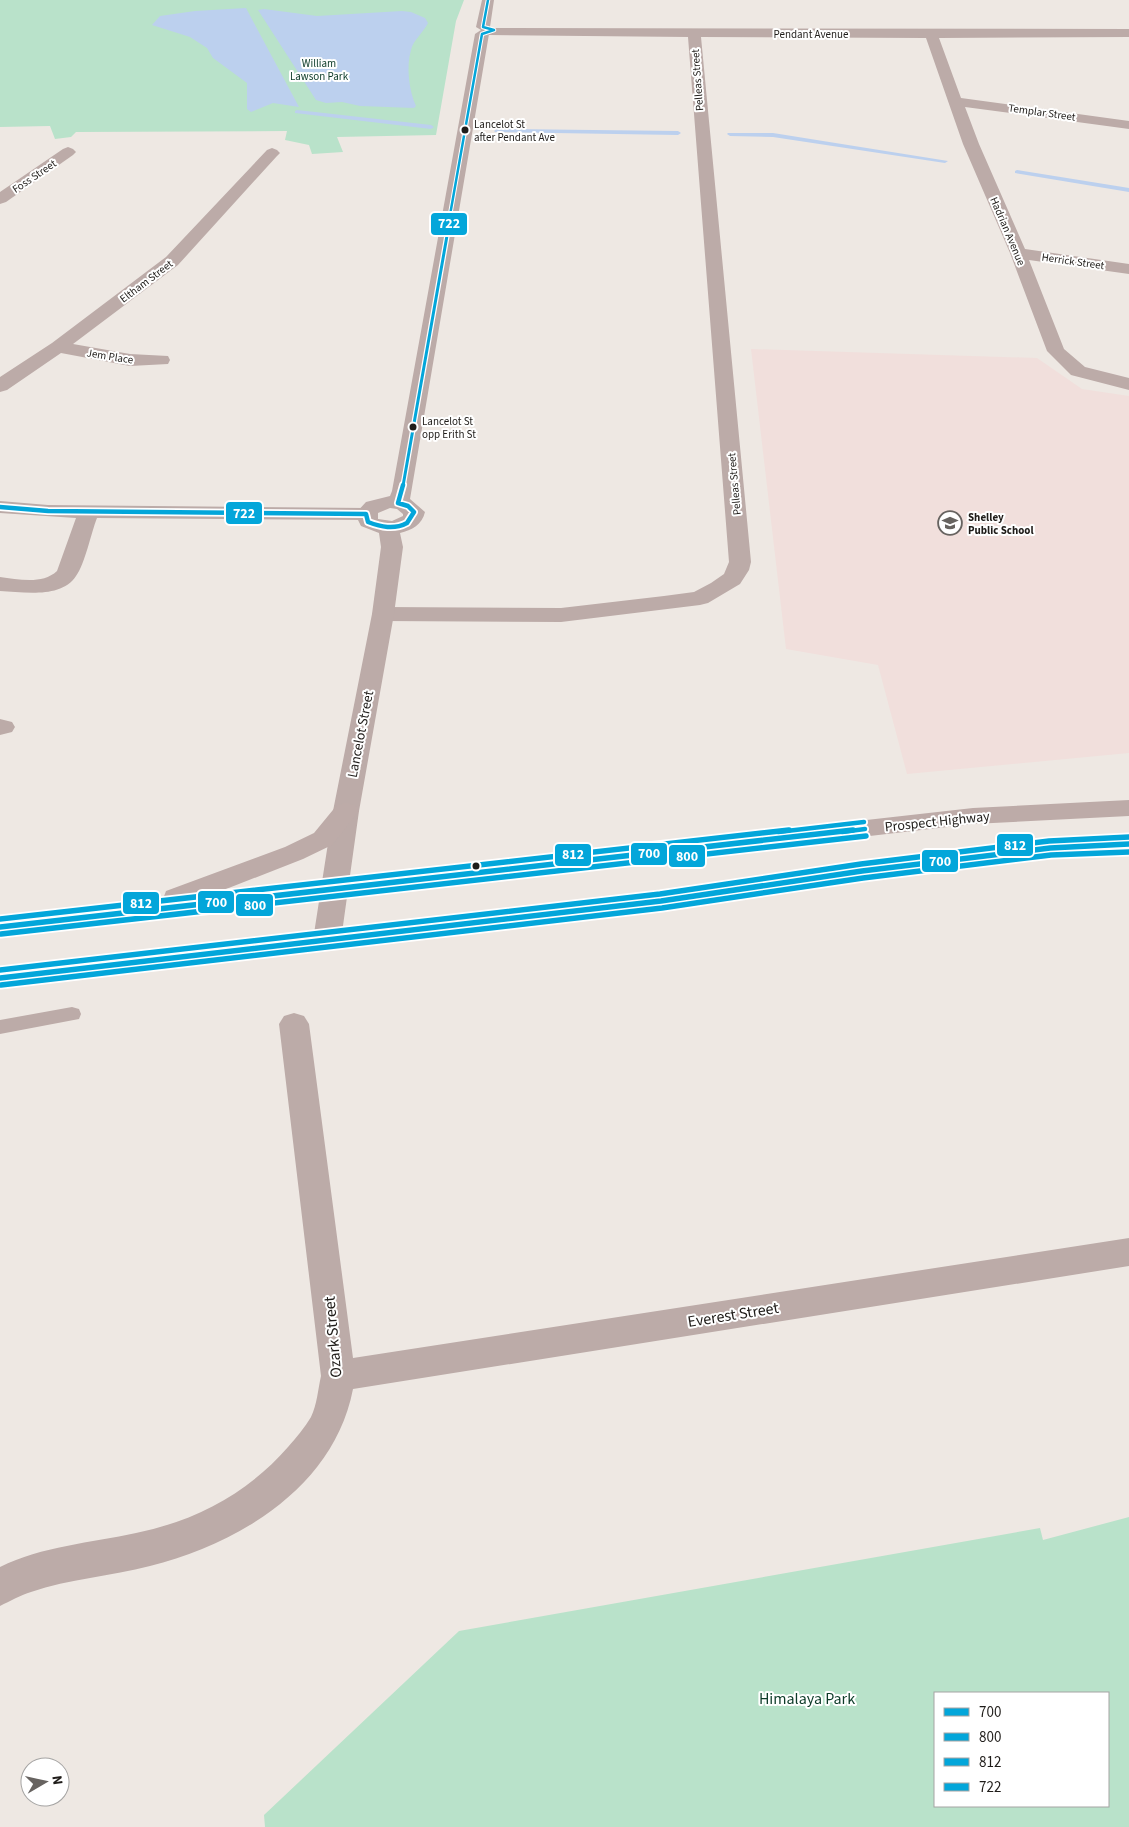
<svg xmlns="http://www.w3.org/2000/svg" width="1129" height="1827" viewBox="0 0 1129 1827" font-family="'Source Sans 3',sans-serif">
<rect width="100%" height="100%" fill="#eee8e3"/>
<!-- education -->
<path fill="#f1dfdc" d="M751,349L1037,358L1082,389L1129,396V753L907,774L878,665L786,649Z"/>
<!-- green -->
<g fill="#b9e2ca" fill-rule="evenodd">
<path d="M0,0H464L456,21L436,135L337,137L343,152L312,154L309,145L285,140L287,131L76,132L71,137L55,139L50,126L0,127Z"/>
<path d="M1129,1517V1827H265L264,1815L459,1631L1040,1528L1043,1540ZM935,1693H1108V1806H935Z"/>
</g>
<!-- water -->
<g fill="#bcd0ee">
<path d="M246,8L299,107L273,103L251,112L247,109V83L213,58L207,48L190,37L152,25L160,16L195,11Z"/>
<path d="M264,9L317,16L402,11L411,12L425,18L428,23C424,32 413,40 411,50C406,66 409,91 416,106L414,108L360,106L342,102L326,103L316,100L258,10Z"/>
</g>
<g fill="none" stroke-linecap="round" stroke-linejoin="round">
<!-- stream -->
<g fill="#bcd0ee" fill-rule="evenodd">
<path d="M297,110L431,125L434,127L431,129L295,113V111Z"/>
<path d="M497,129L678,131L681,133L678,135L495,132L494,131Z"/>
<path d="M728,133H773L948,161L945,163L773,137L730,136L727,134Z"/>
<path d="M1017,170L1129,188V192L1015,173V171Z"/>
</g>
<!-- service -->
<path fill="#bcaba8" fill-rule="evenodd" d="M72,1007L79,1009L81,1014L79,1019L0,1034V1020Z"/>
<!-- minor -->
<g fill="#bcaba8" fill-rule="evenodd">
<path d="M494,28L1129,29V37L939,38L961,98L1129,121V129L965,107L979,144L1025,249L1129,264V274L1029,260L1064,349L1085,367L1129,378V390L1071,375L1047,351L1010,253L963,144L926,38L701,37L751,562L749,570L740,584L708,603L700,605L561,622L383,621L375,619L372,614L375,609L383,607L561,608L664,596L694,592L711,583L724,574L729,562L688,37L489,35L487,32Z"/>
<path d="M68,147L73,149L76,152L73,155L6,202L0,204V192L63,149Z"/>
<path d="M272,148L277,150L280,153L277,156L178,265L73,344L130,354L168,356L170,360L168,364L130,366L61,353L7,390L0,392V377L52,343L166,257L267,150Z"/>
<path d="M0,501L48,505L366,508L373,510L377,514L373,518L366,520L97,518C91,533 85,564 76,576C61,599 23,592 0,591V577C18,579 42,585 57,571L76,518L0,513Z"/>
<path d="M0,719L12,722L15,727L12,732L0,735Z"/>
<path d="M294,1013L304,1016L309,1024L353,1358L1129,1238V1266L353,1389C334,1487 240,1543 150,1566C111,1576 69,1579 31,1592C21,1595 10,1601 0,1606V1567C42,1546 91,1543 136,1533C195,1521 248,1493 288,1447C296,1438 305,1427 311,1417C317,1405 318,1389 321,1376L279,1024L284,1016Z"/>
</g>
<!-- tertiary -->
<path fill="#bcaba8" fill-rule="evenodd" d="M482,0H494L490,27L484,31L489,34L410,499L425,512C422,525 412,530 400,533L403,547L394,614L359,811L341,940L337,947L327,950L317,947L313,940L333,811L372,614L381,547L379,533L361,526L355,514L366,502L390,496L392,491L475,34L481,30L476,27ZM390,508L397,509L403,514V516L392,521L378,519V513Z"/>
<!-- primary -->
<g fill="#bdaba8" fill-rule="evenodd">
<path d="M1129,800V816L973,824L0,937V917L163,899L166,891L285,847L314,833L337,805L346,803L355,805L359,811L332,845L303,859L216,893L973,808Z"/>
<path d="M1129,835V853L1050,857L862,880L661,910L0,988V968L661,892L862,862L1050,839Z"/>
</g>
<!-- bus-1-far1 casing -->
<g stroke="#fff" stroke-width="8">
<path id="bus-1-far1" d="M842,832L865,829"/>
</g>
<!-- bus-1 casing -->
<g stroke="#fff" stroke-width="9">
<g id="bus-1">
<path d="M0,927L853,830"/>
<path d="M0,978L661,901L862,871L1050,848L1129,844"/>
</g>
</g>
<!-- bus-2 casing -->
<g stroke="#fff" stroke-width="9">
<g id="bus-2">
<path d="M1,934L866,836"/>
<path d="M1,985L662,908L863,878L1051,855L1129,852"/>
</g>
</g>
<!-- bus-3-far1 casing -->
<g stroke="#fff" stroke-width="8">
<path id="bus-3-far1" d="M778,832L864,822"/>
</g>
<!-- bus-3 casing -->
<g stroke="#fff" stroke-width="9">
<g id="bus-3">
<path d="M0,919L789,830"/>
<path d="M0,970L660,894L861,864L1049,841L1129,837"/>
</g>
</g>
<!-- bus-4-far2 casing -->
<g stroke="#fff" stroke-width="4.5">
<path id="bus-4-far2" d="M450,215L482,34L494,30L483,27L488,0"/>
</g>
<!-- bus-4-far1 casing -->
<g stroke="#fff" stroke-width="5.5">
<path id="bus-4-far1" d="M403,486L451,213"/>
</g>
<!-- bus-4 casing -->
<g stroke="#fff" stroke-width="8">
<path id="bus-4" d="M0,507L48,511L366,514L368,522C381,527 394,530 407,523L414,512L408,506L398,503L403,485"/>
</g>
<!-- bus-1-far1 -->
<use href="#bus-1-far1" stroke="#03a6da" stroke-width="4.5"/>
<!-- bus-1 -->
<use href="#bus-1" stroke="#03a6da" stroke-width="5.5"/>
<!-- bus-2 -->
<use href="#bus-2" stroke="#03a6da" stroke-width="5.5"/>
<!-- bus-3-far1 -->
<use href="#bus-3-far1" stroke="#03a6da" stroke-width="4.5"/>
<!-- bus-3 -->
<use href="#bus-3" stroke="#03a6da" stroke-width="5.5"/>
<!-- bus-4-far2 -->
<use href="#bus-4-far2" stroke="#03a6da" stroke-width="2.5"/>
<!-- bus-4-far1 -->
<use href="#bus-4-far1" stroke="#03a6da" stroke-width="3"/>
<!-- bus-4 -->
<use href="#bus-4" stroke="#03a6da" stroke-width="4.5"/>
</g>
<!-- icons -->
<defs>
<g id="school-ring" transform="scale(1.25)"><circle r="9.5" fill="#fff" stroke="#676360" stroke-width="1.5"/><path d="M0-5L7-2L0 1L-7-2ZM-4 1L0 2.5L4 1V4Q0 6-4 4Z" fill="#676360"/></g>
</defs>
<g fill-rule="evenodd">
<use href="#school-ring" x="950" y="523"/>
</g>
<!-- markers -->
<g fill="#1f1c19" stroke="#fff" stroke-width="2">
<circle cx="465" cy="130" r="4.5"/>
<circle cx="413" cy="427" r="4.5"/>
<circle cx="476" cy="866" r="4.5"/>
</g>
<g text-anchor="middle" stroke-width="4" stroke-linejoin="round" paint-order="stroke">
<!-- far-street labels -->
<g font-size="11" fill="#1f1c19" stroke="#fff">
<text x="811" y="38">Pendant Avenue</text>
<text transform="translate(697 80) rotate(-94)" y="4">Pelleas Street</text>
<text transform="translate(1042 112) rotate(8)" y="4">Templar Street</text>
<text transform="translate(34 176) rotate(-34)" y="4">Foss Street</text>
<text transform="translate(1008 231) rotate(67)" y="4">Hadrian Avenue</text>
<text transform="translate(1073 261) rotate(8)" y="4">Herrick Street</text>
<text transform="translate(146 281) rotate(-37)" y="4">Eltham Street</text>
<text transform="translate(110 356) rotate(9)" y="4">Jem Place</text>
<text transform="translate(734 484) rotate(-95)" y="4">Pelleas Street</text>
</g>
<!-- far-park labels -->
<g font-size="11" fill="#0b3a27" stroke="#fff">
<text x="319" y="67">William<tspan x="319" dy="13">Lawson Park</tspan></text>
</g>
<!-- far-bus labels -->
<g font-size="11" fill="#1f1c19" stroke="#fff" text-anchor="start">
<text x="474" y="128">Lancelot St<tspan x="474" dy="13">after Pendant Ave</tspan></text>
<text x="422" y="425">Lancelot St<tspan x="422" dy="13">opp Erith St</tspan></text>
</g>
<!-- far-poi labels -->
<g font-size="11" font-weight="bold" fill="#1f1c19" stroke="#fff" text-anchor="start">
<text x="968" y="521">Shelley<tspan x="968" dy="13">Public School</tspan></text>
</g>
<!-- street labels -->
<g font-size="14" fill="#1f1c19" stroke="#fff">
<text transform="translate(360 734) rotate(-79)" y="5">Lancelot Street</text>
<text transform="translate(937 821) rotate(-6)" y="5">Prospect Highway</text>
</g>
<!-- near-street labels -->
<g font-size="16" fill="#1f1c19" stroke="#fff">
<text transform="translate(733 1314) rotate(-9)" y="6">Everest Street</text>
<text transform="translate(332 1337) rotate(-95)" y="6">Ozark Street</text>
</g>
<!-- near-park labels -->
<g font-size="16" fill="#0b3a27" stroke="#fff">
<text x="807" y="1704">Himalaya Park</text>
</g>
</g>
<g stroke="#fff" stroke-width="2">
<rect x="430" y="212" width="38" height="24" rx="5" fill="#03a6da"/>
<rect x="225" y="501" width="38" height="24" rx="5" fill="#03a6da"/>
<rect x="996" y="833" width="38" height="24" rx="5" fill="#03a6da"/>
<rect x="630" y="842" width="38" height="24" rx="5" fill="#03a6da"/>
<rect x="554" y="843" width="38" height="24" rx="5" fill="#03a6da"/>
<rect x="668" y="844" width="38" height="24" rx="5" fill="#03a6da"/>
<rect x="921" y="849" width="38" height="24" rx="5" fill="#03a6da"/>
<rect x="197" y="890" width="38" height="24" rx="5" fill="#03a6da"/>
<rect x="122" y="891" width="38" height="24" rx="5" fill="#03a6da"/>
<rect x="235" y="893" width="39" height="24" rx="5" fill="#03a6da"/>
</g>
<g font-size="14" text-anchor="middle" font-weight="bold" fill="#fff">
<text x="449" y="228">722</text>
<text x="244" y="518">722</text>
<text x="1015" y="850">812</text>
<text x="649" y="858">700</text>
<text x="573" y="859">812</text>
<text x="687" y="861">800</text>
<text x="940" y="866">700</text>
<text x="216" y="907">700</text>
<text x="141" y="908">812</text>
<text x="255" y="910">800</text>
</g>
<!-- legend -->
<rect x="934" y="1692" width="175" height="115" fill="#ffffff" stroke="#a5a4a3"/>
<rect x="944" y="1708" width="25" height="8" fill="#03a6da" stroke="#a5a4a3"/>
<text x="979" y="1717" font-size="15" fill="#1f1c19">700</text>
<rect x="944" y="1733" width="25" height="8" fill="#03a6da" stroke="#a5a4a3"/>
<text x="979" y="1742" font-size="15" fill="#1f1c19">800</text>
<rect x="944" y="1758" width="25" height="8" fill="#03a6da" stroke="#a5a4a3"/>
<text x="979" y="1767" font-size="15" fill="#1f1c19">812</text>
<rect x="944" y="1783" width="25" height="8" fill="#03a6da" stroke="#a5a4a3"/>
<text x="979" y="1792" font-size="15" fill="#1f1c19">722</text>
<!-- north arrow -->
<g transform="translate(45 1782) rotate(81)"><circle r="24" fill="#ffffff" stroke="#a5a4a3"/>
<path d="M0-4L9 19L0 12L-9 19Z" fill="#676360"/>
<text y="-8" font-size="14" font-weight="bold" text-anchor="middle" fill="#1f1c19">N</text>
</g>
</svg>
